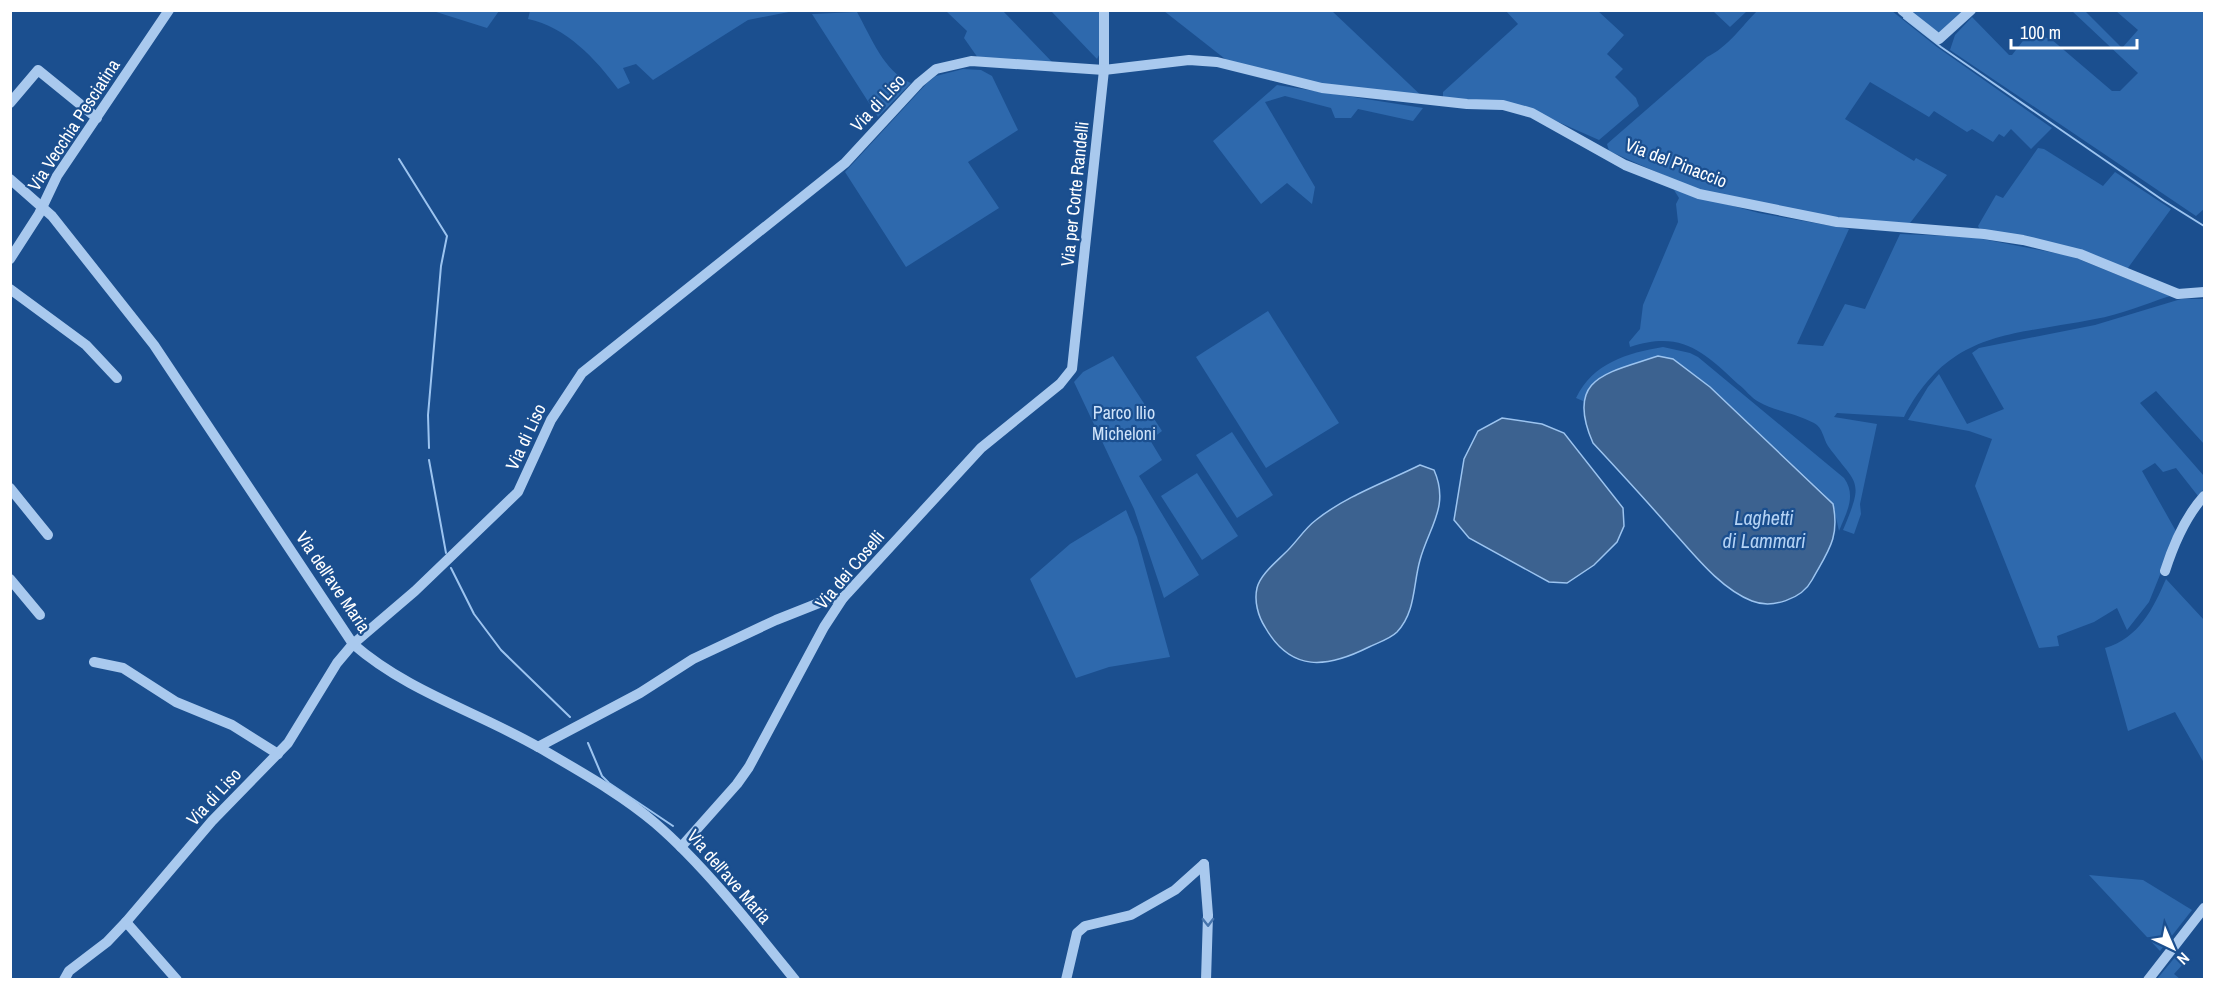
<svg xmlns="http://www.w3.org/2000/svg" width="2215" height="990" viewBox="0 0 2215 990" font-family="'Archivo Narrow',sans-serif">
<rect width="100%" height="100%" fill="#1b4f8f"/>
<!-- green -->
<g fill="#2e69ad">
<path d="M1758,10L1892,11L1937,47L2052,128L2031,149L2011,129L2004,137L1999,134L1993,142L1972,129L1967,132L1934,111L1929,117L1870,82L1845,119L1914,161L1916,158L1947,175L1907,227L1821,216L1706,194L1609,151L1607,144L1707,57C1728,47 1741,27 1758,10Z"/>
<path d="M433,11H499L487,28Z"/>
<path d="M530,11V10L794,11L748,20L653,80L636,64L623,68L630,83L618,89C595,58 566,27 528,19Z"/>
<path d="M946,11H1003L1053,63L978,58L964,38L967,31Z"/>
<path d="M1051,11H1100L1101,51L1097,59Z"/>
<path d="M1164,11H1332L1427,101L1318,87L1229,62Z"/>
<path d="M1506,11H1598L1624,35L1607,54L1623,69L1615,77L1636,98L1639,106L1599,140L1538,113L1443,99V92L1518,24Z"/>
<path d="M1713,11H1747L1730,27Z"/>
<path d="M1907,11H1968L1943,35Z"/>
<path d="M2072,11H2085L2122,48L2138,30L2116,11H2204V209L2196,216L1950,50L1955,35L1972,17L2009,55H2012L2029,33L2051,39L2112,91H2120L2138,73Z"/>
<path d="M857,12C871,37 884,72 911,83L878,117L812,14Z"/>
<path d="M963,69L981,70L992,76L1018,130L968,162L999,208L906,267L845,172L927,83L936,76Z"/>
<path d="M1277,85L1423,108L1413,121L1358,109L1351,118H1335L1331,108L1285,96L1265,102L1315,187L1312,204L1287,183L1261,204L1213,141Z"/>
<path d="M2038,148L2044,149L2103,186L2115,172L2171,209L2125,272L1980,230L1978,226L1996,195L2003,198Z"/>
<path d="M1674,190L1759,213L1849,229L1797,344L1823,346L1845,304L1865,309L1900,234L1972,237L2071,256L2170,296C2145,304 2120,315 2095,319C2010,336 1950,330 1904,417L1837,413L1834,417L1877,424L1860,504L1861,514L1854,534L1843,530C1865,478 1857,486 1828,446C1823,438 1823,428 1814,423C1796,413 1774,411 1759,402C1751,398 1745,389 1738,384C1703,351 1681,330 1630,347L1629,342L1640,329L1643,305L1678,222L1676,204L1679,198Z"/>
<path d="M2181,299H2204V444L2156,391L2140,403L2204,476V489L2198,496L2176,468L2163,472L2155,463L2142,471L2177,533L2149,602L2127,630L2117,608L2094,622L2057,636L2059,646L2039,648L1975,486L1992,439L1969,431L1908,420L1928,387L1939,374L1967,424L2004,409L1972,353L1979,348L2095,325Z"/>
<path d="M1268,311L1339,423L1266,468L1196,357Z"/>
<path d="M1663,347L1690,353L1698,357L1844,478C1857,496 1846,513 1839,531L1833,504L1823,493L1710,387L1658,356L1646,360L1583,401L1576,398C1593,363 1627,353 1663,347Z"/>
<path d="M1113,356L1162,431L1150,440L1162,460L1139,476L1199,575L1164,598L1134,509L1074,382L1083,372Z"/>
<path d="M1232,432L1273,495L1237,518L1196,455Z"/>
<path d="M1197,473L1238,536L1202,560L1161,496Z"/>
<path d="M1126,510L1137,537L1170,657L1109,667L1076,678L1030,579L1070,544Z"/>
<path d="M2166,579L2204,620V763L2175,712L2128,731L2105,648C2139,638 2153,609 2166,579Z"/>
<path d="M2089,875L2143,880L2192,910L2160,951Z"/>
<path d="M2176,956L2184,963L2174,974L2180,979H2157Z"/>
</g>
<!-- water -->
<g fill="#3c6290" stroke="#9cc4f0" stroke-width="1.5">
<path d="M1658,356L1673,359L1710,387L1833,504C1840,538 1828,551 1812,580C1802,599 1772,609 1752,601C1719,588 1693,553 1670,528C1645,499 1619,471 1593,443C1564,377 1608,373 1658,356Z"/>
<path d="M1502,418L1542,424L1564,433L1623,508L1624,526L1617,542L1594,565L1567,583L1549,582L1469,538L1454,520L1464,459L1478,431Z"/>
<path d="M1420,465L1434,470C1450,506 1429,527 1420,560C1413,584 1416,612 1397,632C1390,639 1377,643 1369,647C1327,668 1291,673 1265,627C1258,616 1254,601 1257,588C1260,575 1276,562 1285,553C1296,543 1304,529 1316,520C1346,496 1386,482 1420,465Z"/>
</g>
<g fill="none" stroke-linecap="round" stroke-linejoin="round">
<!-- stream -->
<g stroke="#9cc4f0" stroke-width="2">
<path d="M1904,18L1941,47L2164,201L2204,226"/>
<path d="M399,159L447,236L441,266L428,415L429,448"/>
<path d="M429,460L446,553"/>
<path d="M451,568L474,614L501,650L570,717"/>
<path d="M588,743L602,776L609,783L673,826"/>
</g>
<!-- minor -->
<g stroke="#a9c9ee" stroke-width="10">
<path d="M1902,10L1939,39L1971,10"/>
<path d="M10,103L38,70L97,118"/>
<path d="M10,179L52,216L154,345L353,644C408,692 478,712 540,748C579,771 621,794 655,823C704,865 754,929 795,980"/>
<path d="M10,259L39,214L57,176L169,10"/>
<path d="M10,289L86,345L117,378"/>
<path d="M10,488L48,535"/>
<path d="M2165,571C2173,546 2186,516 2204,496"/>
<path d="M10,579L40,615"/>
<path d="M94,662L123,668L176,702L232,725L278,754"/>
<path d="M538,747L640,693L693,659L776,620L829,599L843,598"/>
<path d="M681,847L737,784L749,767L824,627L843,598L981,448L1060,384L1072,369L1104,70V10"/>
<path d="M1204,864L1208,915L1206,980"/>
<path d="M126,922L177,980"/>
<path d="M64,980L69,971L107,942L126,922L212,821L288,743L337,663L353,644L415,591L518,492L551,420L582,373L845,163L919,83L936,69L971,61L1104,70L1189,60L1217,62L1322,88L1467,104L1503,105L1532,113L1625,165L1699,194L1837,222L1984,234L2023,240L2080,254L2178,294L2204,292"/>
<path d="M1066,980L1077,933L1085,926L1131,915L1175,890L1204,864"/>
<path d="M2148,980L2204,908"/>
</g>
</g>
<!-- one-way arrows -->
<defs><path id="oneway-chevron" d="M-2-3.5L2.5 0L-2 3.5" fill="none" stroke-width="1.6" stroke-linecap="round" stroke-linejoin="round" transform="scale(1.5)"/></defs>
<use stroke="#4674ac" href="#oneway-chevron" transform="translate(1208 922) rotate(89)"/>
<g text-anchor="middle" stroke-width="4.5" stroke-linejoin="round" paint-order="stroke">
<!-- street labels -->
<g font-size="18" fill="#fff" stroke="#1b4f8f">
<text transform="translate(878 103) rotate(-47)" y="6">Via di Liso</text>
<text transform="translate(74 125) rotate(-57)" y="6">Via Vecchia Pesciatina</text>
<text transform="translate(1676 163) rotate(21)" y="6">Via del Pinaccio</text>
<text transform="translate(1075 194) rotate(-84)" y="6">Via per Corte Randelli</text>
<text transform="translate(526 437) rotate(-65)" y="6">Via di Liso</text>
<text transform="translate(850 570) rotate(-50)" y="6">Via dei Coselli</text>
<text transform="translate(333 582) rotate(56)" y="6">Via dell'ave Maria</text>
<text transform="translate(214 797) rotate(-47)" y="6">Via di Liso</text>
<text transform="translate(729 877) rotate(49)" y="6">Via dell'ave Maria</text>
</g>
<!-- park labels -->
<g font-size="18" fill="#cfe3fa" stroke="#1b4f8f">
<text x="1124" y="419">Parco Ilio<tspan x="1124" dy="21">Micheloni</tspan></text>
</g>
<!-- water labels -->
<g font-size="20" font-style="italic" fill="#b5d3f5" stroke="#1b4f8f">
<text x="1764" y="525">Laghetti<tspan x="1764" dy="23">di Lammari</tspan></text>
</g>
</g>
<!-- border -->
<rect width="2215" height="990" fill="none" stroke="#ffffff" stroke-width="24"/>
<!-- north arrow -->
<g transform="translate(2173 948) rotate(136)" stroke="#1b4f8f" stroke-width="4.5" paint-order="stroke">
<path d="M0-4.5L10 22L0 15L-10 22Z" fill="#ffffff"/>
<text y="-9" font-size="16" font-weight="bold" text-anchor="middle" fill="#ffffff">N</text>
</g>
<!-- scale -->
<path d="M2011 39v9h126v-9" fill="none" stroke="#ffffff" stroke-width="3"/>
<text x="2020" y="39" font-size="18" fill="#ffffff" stroke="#1b4f8f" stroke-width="4.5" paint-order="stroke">100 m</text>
</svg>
